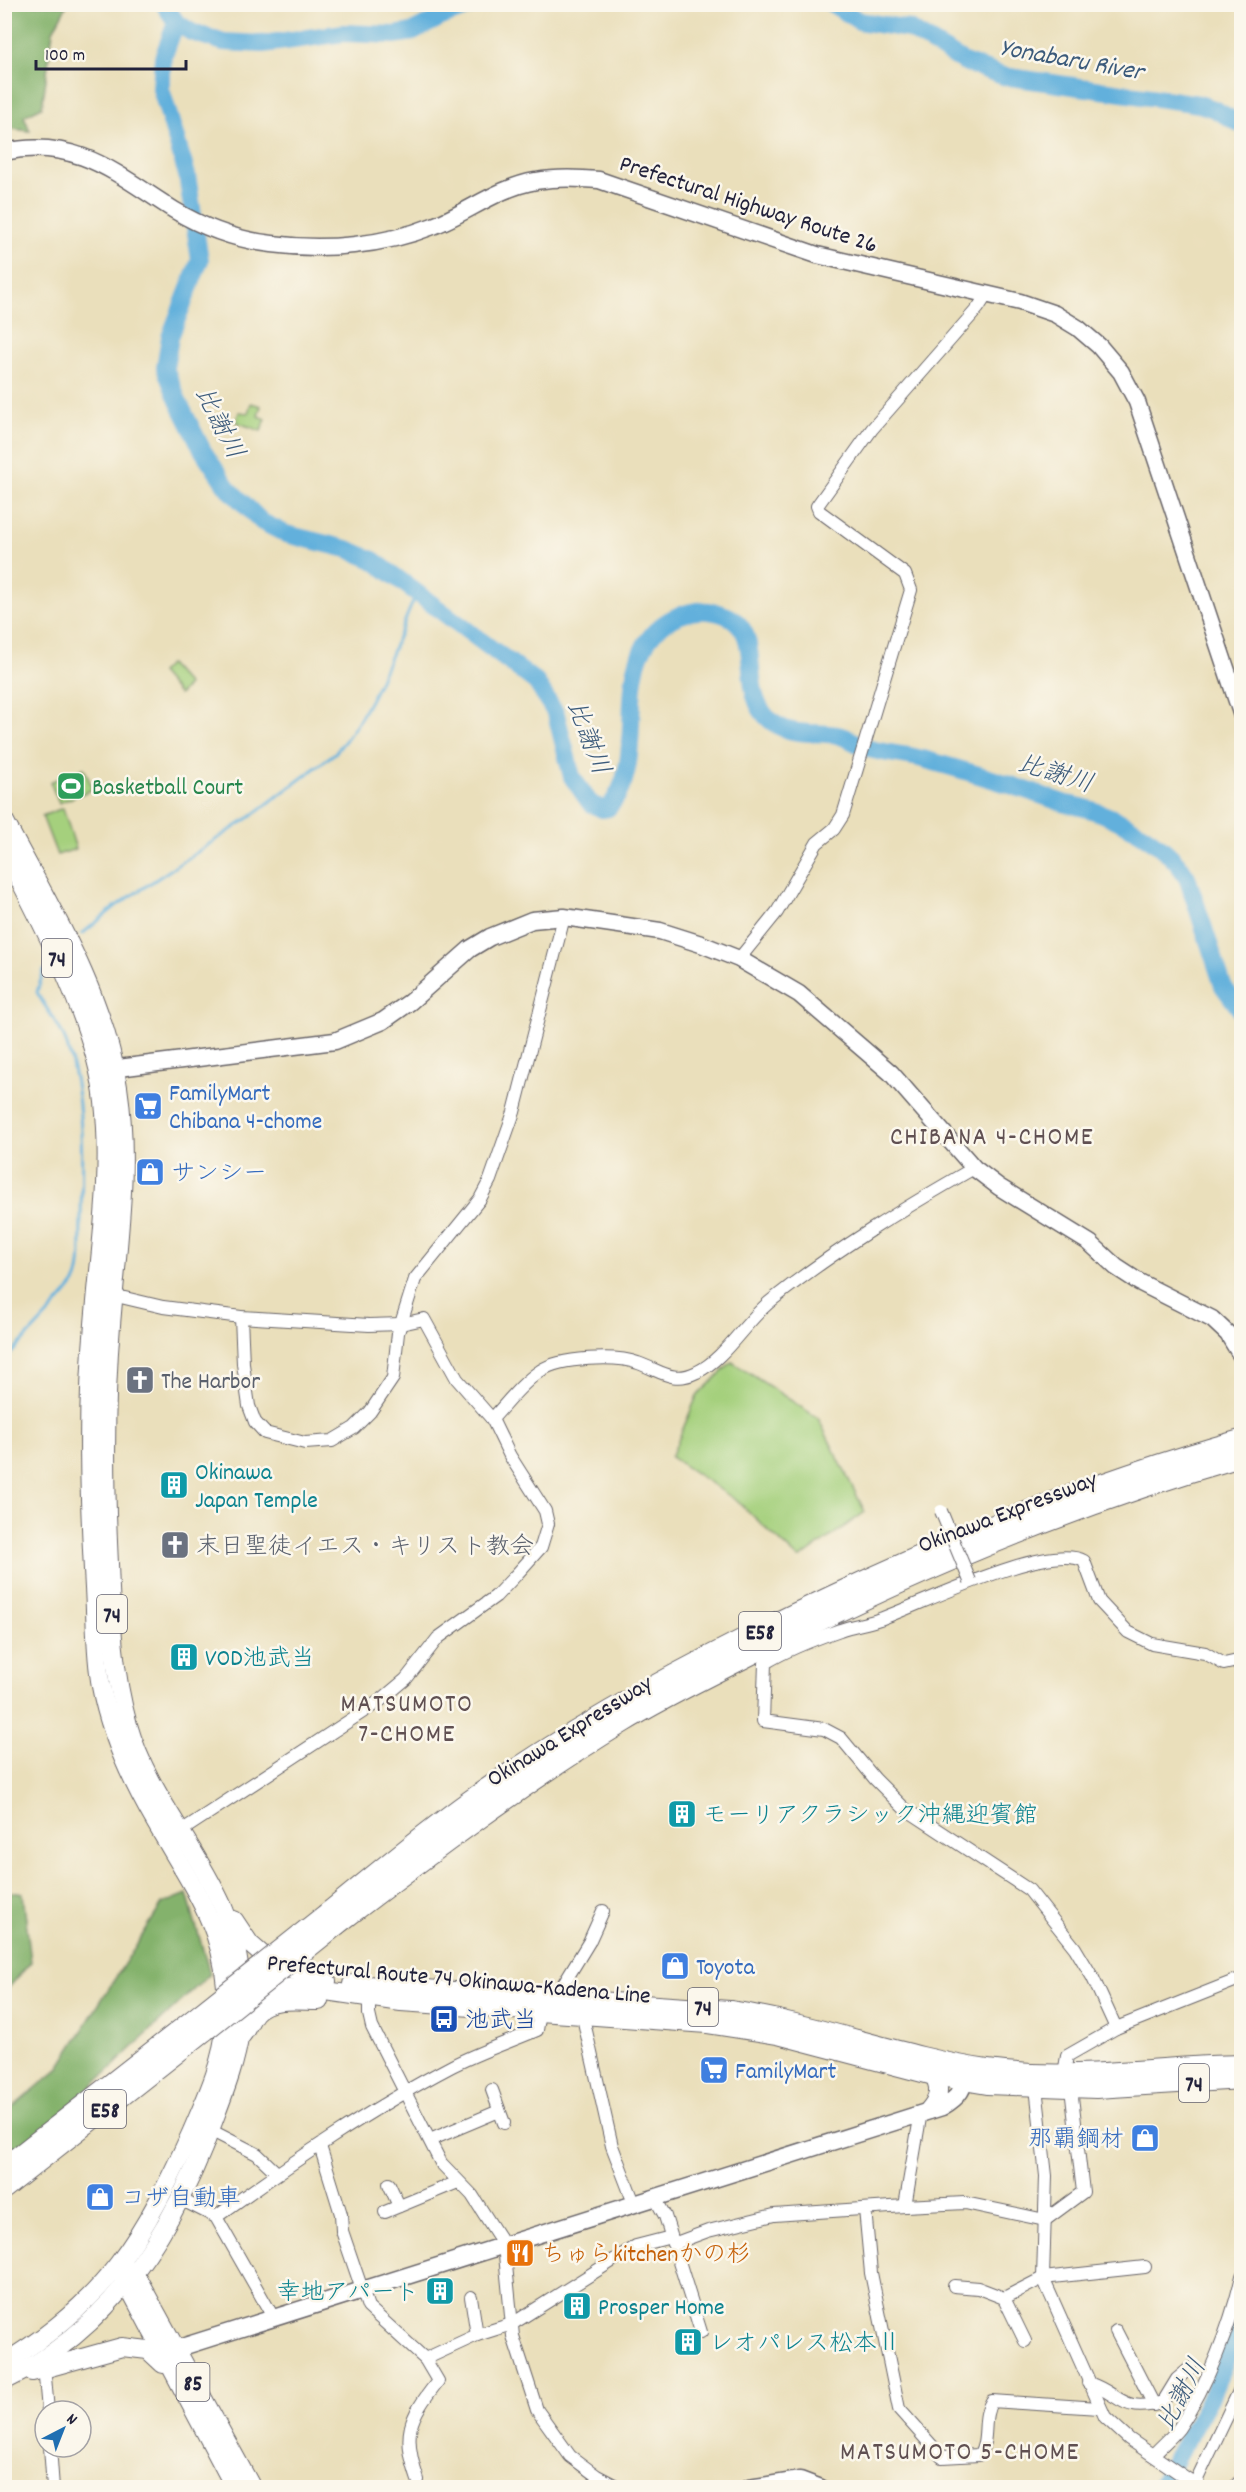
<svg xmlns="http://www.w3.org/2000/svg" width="1246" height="2492" viewBox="0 0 1246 2492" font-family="Dekko,'Klee One',sans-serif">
<rect width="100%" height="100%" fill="#fbf7ec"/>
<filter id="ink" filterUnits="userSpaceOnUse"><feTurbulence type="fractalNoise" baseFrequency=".0167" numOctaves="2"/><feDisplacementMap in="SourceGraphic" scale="12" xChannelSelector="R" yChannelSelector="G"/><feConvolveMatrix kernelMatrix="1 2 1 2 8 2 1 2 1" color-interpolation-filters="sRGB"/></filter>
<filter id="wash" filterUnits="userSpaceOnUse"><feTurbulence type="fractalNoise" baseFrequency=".008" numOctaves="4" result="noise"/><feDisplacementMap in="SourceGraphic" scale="24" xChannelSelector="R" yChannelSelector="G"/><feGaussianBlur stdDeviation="1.35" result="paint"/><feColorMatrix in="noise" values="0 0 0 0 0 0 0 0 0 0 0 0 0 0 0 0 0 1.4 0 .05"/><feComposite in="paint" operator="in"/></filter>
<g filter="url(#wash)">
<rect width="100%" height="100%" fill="#eadfbb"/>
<!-- green -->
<g fill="#a5d07d" stroke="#64795c" stroke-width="1.5">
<path d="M251,403L261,406L258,416L266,419L261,431L236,422L239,412L248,413Z"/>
<path d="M169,664L188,685L179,695L160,673Z"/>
<path d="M84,768L93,789L59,803L50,782Z"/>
<path d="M63,808L76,849L57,855L42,816Z"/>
<path d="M732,1362L818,1418L865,1512L799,1559L737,1501L671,1457L697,1396Z"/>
</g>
<!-- forest -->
<g fill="#84b26c" stroke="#536a54" stroke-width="1.5">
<path d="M4,5H67L53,31L42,107L24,116L30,131L5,128Z"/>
<path d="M5,1891L23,1894L31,1962L5,1992Z"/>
<path d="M187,1894L210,1974L65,2112L5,2159V2114L58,2069L162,1904Z"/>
</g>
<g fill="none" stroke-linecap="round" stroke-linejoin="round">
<!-- stream -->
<g stroke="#62b0dc" stroke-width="3">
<path d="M82,934L116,906L250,817L335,753C374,709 392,648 416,595"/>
<path d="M4,1361C16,1348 74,1289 77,1279C83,1261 80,1238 81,1219C82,1159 85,1101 66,1042C59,1023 46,1010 37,992L44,970"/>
</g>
<!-- river -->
<g stroke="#62b0dc" stroke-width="18">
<path d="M164,4L176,22L191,32L223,42L263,44L344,33L394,35L413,32L441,17L476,4"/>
<path d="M832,4L859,21L909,29L964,62L1003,76L1199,104L1214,109L1242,125"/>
<path d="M176,22L163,58L161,89L187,175L200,260L170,337L165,368L178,401L203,451L227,487L262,522L286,534L347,549L373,560L536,682L556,714L572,777L590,803L602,809L608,808C646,768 619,692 644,647C659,618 695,603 725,615C768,632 735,692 771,721C791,737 813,731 837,735C849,737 858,746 870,749C887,754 905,754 923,759C971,772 1019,787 1066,804C1107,810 1166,841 1187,877L1223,986L1242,1012"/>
<path d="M1159,2488L1210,2398L1242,2322"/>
</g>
</g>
</g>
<g filter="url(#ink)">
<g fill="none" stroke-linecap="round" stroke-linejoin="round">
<!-- street casing -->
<g stroke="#686468" stroke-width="14">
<g id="street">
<path d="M739,959L777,912L817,843L834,829L843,815L911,590L905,574L819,511L817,506L872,429L978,308L987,294"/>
<path d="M108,1294L163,1307L241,1317L369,1325L401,1324L424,1319L457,1379L492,1419L510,1456L545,1511L548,1524L541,1547L515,1576L496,1596L438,1638L406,1679L381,1700L175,1835"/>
<path d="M241,1317L243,1364L249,1406L255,1422L265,1433L305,1443L332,1441L354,1428L370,1412L393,1378L398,1333L415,1279L480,1199L490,1180L514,1112L564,917"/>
<path d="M492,1419C507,1403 522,1383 540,1371C560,1357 617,1355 638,1363C661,1371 673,1384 697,1372C725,1359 746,1320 772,1300C835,1250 904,1208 974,1168"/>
<path d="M603,1911L589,1942L564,1983L566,1999L582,2013L612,2146L634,2203"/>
<path d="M369,1997V2014L372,2027L441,2163L472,2195L504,2245L513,2336L537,2410L570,2456L597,2476L620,2488"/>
<path d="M1116,2028L1093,1978L1075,1948L1029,1890L904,1808L875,1779L841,1738L824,1729L763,1721L765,1663C786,1650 817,1638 840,1630C853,1625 867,1624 880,1619C920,1605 1048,1541 1084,1561L1099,1601L1128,1632L1152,1644L1205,1653L1224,1664L1242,1660"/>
<path d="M1064,2074L1067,2056L1116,2028L1242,1978"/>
<path d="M1036,2087L1046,2176L1043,2278L1105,2417L1129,2439L1201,2488"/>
<path d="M492,2090L504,2123"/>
<path d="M210,2130L257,2154L277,2173"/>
<path d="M430,2140L499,2111"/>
<path d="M320,2146L341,2214L342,2231L368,2307L425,2359L438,2381C408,2419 402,2434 418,2480"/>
<path d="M389,2184L399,2206"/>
<path d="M655,2198L665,2216L701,2332"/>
<path d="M180,2199L216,2217L273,2317"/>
<path d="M905,2206L921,2112"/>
<path d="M865,2209L871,2273L899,2409L942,2457L979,2455C990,2438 981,2418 992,2401L1099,2408"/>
<path d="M385,2212L458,2182"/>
<path d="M216,2217C291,2163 370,2109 452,2066C479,2052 509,2042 537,2030L540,2012"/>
<path d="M673,2244L708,2231L774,2215L905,2206L965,2203L1045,2220L1083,2192L1071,2088"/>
<path d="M954,2286L978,2288L1004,2298L1025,2341"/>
<path d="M471,2297L477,2335"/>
<path d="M1004,2298L1043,2278L1145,2267"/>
<path d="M1116,2331L1154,2405"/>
<path d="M425,2359L477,2335L512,2324L636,2246L671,2237"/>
<path d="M42,2370L45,2377L48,2411"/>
<path d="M1088,2383C1122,2394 1120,2414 1163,2402L1177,2379L1190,2368"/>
<path d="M50,2447L53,2488"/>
<path d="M1153,2455C1161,2446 1172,2437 1179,2428C1208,2384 1230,2327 1242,2276"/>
<path d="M1196,2488L1198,2477L1242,2385"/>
<path d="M1234,2488L1242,2479"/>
</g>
</g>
<!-- secondary casing -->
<g stroke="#686468" stroke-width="19">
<g id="secondary">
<path d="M4,152C76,136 118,175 174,210C204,228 237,240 272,244C324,251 383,246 433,226C467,213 499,187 536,181C557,177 578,178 599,180L817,255L1020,302L1055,314L1078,328L1099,346L1121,372L1137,402L1242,716"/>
<path d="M102,1070L335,1041L383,1021L410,1002L470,949L490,937L532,920L564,917L660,931L701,944L739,959L799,994L891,1073L974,1168L999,1187L1090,1243L1116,1267L1139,1282L1212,1319L1228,1334L1242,1357"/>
<path d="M177,2354L185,2346L942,2107C960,2097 964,2089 967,2069"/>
<path d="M749,2488L800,2480L821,2488"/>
</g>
</g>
<!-- primary casing -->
<g stroke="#686468" stroke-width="20">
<g id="primary">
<path d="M4,820C48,904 104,992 118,1087C130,1166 117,1246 111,1325C104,1407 105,1483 109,1564C111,1618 113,1673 128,1725C147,1792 195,1844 223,1907C240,1947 244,1989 240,2032C236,2063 224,2093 213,2122C174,2230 111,2330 4,2381"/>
<path d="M4,850C41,920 96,1024 104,1102C112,1177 100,1250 94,1324C86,1412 89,1500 94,1588C96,1620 95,1655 101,1686C110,1735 131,1780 156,1823C197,1895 235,1941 225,2029C222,2065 206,2098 192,2131C144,2237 107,2301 4,2363"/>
<path d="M234,1920L250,1944L273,1964L327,1981"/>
<path d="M352,1984L730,2010C817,2023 900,2056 987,2069C1072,2081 1156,2065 1242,2064"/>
<path d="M254,1985L326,1991L401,2002L708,2024L778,2035L934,2076L987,2085L1096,2089L1242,2080"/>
<path d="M240,2037C247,2030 249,2021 255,2013C270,1996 299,2001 319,2001"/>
<path d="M929,2110C939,2098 941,2089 934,2076"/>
<path d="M126,2269L135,2274L252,2488"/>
<path d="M123,2276L235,2488"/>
<path d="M32,2372L122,2347L148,2350L163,2364"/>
</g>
</g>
<!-- highway casing -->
<g stroke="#686468" stroke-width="23">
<g id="highway">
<path d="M327,1914C374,1876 421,1836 470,1801C584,1720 707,1655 833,1596C965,1534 1101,1479 1242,1440"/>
<path d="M337,1924C430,1853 523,1783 623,1722C667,1695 714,1673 759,1650C914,1571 1075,1504 1242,1456"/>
<path d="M4,2168L201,2014"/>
<path d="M4,2188L205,2030"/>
</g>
</g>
<!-- street -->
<use href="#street" stroke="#fff" stroke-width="12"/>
<!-- secondary -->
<use href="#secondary" stroke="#fff" stroke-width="16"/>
<!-- primary -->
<use href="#primary" stroke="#fff" stroke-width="18"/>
<!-- highway -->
<use href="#highway" stroke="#fff" stroke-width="21"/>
<!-- street-bridge casing -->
<g stroke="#686468" stroke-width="14" stroke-linecap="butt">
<path id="street-bridge" d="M941,1511L970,1581"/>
</g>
<!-- highway-bridge casing -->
<g stroke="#686468" stroke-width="23" stroke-linecap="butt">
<g id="highway-bridge">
<path d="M201,2014L327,1914"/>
<path d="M205,2030L337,1924"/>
</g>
</g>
<!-- street-bridge -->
<use href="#street-bridge" stroke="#fff" stroke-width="12"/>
<!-- highway-bridge -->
<use href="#highway-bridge" stroke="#fff" stroke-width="21"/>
</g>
</g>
<!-- icons -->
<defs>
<g id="stadium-square" transform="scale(1.5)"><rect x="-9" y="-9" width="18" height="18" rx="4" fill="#2e9e5b" stroke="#fbf7ec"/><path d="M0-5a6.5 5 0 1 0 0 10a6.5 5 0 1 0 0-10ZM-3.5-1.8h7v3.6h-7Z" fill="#fff"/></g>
<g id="supermarket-square" transform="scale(1.5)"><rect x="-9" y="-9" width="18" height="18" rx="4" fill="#3f7fe0" stroke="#fbf7ec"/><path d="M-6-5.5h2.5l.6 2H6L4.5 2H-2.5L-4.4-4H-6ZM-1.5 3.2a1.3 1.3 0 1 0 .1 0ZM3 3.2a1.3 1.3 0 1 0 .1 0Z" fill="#fff"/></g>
<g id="shop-square" transform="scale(1.5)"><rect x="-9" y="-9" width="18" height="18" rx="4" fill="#3f7fe0" stroke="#fbf7ec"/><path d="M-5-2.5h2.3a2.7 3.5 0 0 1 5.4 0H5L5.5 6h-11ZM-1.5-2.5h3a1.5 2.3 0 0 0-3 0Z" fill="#fff"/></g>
<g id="church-square" transform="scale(1.5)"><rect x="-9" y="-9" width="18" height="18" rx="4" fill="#6b7280" stroke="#fbf7ec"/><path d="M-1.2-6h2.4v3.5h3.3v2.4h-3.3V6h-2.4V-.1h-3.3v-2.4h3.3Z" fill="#fff"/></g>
<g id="building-square" transform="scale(1.5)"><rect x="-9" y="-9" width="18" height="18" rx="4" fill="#0f9aa8" stroke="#fbf7ec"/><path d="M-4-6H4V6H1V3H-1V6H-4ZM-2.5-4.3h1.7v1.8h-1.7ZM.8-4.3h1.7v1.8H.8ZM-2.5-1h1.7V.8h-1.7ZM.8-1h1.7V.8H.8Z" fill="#fff"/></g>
<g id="bus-square" transform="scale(1.5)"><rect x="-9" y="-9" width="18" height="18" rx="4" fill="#1a4fb4" stroke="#fbf7ec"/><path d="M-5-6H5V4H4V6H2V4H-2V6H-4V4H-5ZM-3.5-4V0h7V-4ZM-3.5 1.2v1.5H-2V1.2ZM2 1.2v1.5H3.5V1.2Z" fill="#fff"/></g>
<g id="restaurant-square" transform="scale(1.5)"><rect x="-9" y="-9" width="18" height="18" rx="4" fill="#e8710a" stroke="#fbf7ec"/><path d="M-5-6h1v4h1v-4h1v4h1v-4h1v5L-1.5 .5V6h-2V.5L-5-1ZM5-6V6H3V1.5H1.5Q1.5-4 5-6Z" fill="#fff"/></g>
</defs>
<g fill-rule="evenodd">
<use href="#stadium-square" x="71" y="786"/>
<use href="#supermarket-square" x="148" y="1106"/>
<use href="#shop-square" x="150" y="1172"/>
<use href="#church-square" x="140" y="1380"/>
<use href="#building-square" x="174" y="1485"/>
<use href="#church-square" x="175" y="1545"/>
<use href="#building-square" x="184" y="1657"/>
<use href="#building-square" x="682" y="1814"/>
<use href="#shop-square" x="675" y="1966"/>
<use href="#bus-square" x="444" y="2019"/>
<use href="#supermarket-square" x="714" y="2070"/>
<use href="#shop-square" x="1145" y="2138"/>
<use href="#shop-square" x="100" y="2197"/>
<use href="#restaurant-square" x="520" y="2253"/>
<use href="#building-square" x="440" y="2291"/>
<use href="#building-square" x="577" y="2306"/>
<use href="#building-square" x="688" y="2342"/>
</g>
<g text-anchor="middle" stroke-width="5" stroke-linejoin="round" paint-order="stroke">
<!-- shield labels -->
<g fill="#fbf7ec" stroke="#636270" stroke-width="1.5">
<rect x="42" y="939" width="30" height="38" rx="4.5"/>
<rect x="97" y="1595" width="30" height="38" rx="4.5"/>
<rect x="739" y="1612" width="42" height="38" rx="4.5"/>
<rect x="688" y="1988" width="30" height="38" rx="4.5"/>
<rect x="1179" y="2064" width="30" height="38" rx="4.5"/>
<rect x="84" y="2090" width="42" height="38" rx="4.5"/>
<rect x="176.5" y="2363" width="33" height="38" rx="4.5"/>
</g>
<g font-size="22" font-weight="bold" fill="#22223b">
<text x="57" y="966">74</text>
<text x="112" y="1622">74</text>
<text x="760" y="1639">E58</text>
<text x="703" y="2015">74</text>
<text x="1194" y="2091">74</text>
<text x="105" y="2117">E58</text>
<text x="193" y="2390">85</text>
</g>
<!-- street labels -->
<g font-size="24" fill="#22223b" stroke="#fbf7ec">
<text transform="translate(749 203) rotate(18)" y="8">Prefectural Highway Route 26</text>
<text transform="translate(1007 1511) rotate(-21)" y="8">Okinawa Expressway</text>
<text transform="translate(569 1730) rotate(-32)" y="8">Okinawa Expressway</text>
<text transform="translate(459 1978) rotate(5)" y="8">Prefectural Route 74 Okinawa-Kadena Line</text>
</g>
<!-- leisure labels -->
<g font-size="24" fill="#27864d" stroke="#fbf7ec" text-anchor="start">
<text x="92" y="794">Basketball Court</text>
</g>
<!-- shop labels -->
<g font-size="24" fill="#366cbe" stroke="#fbf7ec" text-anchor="start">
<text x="169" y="1100">FamilyMart<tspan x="169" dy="28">Chibana 4-chome</tspan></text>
<text x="171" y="1180">サンシー</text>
<text x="696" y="1974">Toyota</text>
<text x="735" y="2078">FamilyMart</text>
<text x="1124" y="2146" text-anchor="end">那覇鋼材</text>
<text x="121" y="2205">コザ自動車</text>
</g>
<!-- worship labels -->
<g font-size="24" fill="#5b616d" stroke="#fbf7ec" text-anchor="start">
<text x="161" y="1388">The Harbor</text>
<text x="196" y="1553">末日聖徒イエス・キリスト教会</text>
</g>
<!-- culture labels -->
<g font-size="24" fill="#0d838f" stroke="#fbf7ec" text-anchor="start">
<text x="195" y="1479">Okinawa<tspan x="195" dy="28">Japan Temple</tspan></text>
<text x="205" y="1665">VOD池武当</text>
<text x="703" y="1822">モーリアクラシック沖縄迎賓館</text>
<text x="419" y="2299" text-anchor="end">幸地アパート</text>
<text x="598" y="2314">Prosper Home</text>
<text x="709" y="2350">レオパレス松本Ⅱ</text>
</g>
<!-- transit labels -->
<g font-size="24" fill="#164399" stroke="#fbf7ec" text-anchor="start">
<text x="465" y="2027">池武当</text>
</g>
<!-- food labels -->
<g font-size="24" fill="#c56008" stroke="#fbf7ec" text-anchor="start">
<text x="541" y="2261">ちゅらkitchenかの杉</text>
</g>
<!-- water labels -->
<g font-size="26" font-style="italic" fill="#3c5b7b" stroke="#fbf7ec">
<text transform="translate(1072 58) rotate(10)" y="9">Yonabaru River</text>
<text transform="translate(221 422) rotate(63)" y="9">比謝川</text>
<text transform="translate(590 737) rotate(69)" y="9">比謝川</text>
<text transform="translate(1056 772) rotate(17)" y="9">比謝川</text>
<text transform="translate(1180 2394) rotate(-63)" y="9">比謝川</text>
</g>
<!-- neighbourhood labels -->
<g font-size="26" letter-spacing="1.5" fill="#605052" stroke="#fbf7ec">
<text x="992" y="1144">CHIBANA 4-CHOME</text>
<text x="407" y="1711">MATSUMOTO<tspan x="407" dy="30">7-CHOME</tspan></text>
<text x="960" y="2459">MATSUMOTO 5-CHOME</text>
</g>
</g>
<!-- margin -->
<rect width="1246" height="2492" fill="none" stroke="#fbf7ec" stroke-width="24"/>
<!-- north arrow -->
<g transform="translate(63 2429) rotate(42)"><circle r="28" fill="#fbf7ec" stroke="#a4a2a5" stroke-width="1.5"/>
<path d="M0-4.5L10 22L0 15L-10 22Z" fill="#1f6fb2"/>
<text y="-9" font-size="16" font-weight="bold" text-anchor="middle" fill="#22223b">N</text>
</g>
<!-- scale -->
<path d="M36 60v9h150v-9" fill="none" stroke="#22223b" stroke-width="3"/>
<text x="45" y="60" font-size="18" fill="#22223b" stroke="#fbf7ec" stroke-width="4.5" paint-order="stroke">100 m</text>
</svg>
